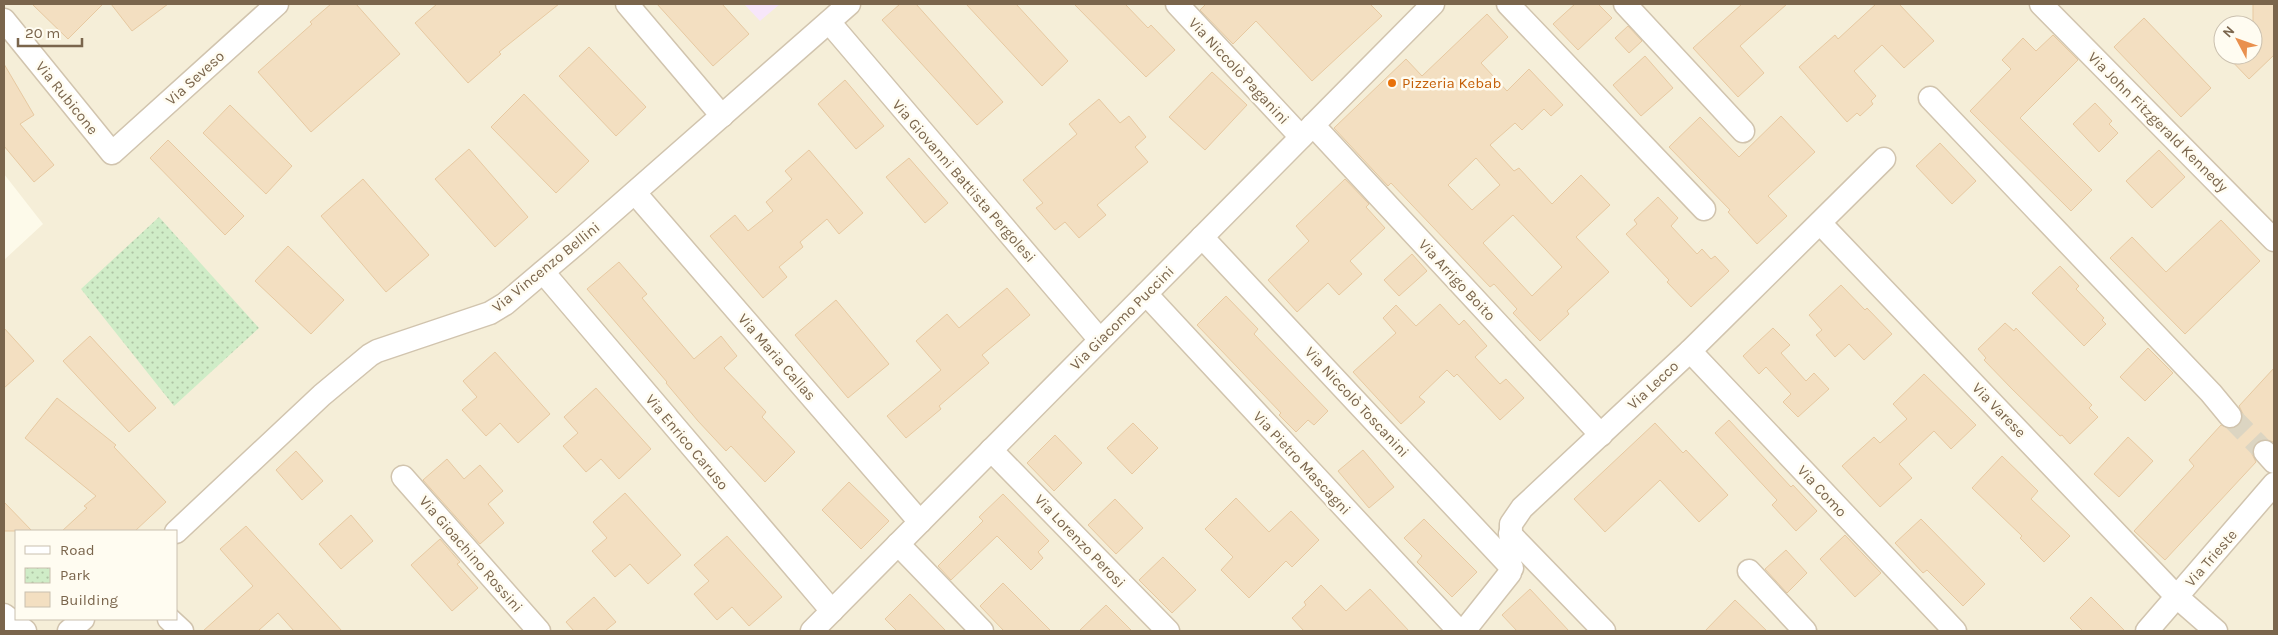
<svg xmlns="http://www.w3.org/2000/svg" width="2278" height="635" viewBox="0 0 2278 635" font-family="Karla,sans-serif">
<defs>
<pattern id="park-dots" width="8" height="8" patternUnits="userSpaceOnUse" patternTransform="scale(1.25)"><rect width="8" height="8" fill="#cfecc7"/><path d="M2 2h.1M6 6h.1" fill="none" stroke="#adc3a4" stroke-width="1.8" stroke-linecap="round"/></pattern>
</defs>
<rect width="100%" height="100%" fill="#fdfaea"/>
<!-- residential -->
<g fill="#f5eed8" fill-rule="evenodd">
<path d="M4,4H1429L808,631H29L4,612V260L43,224L4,174ZM16,531H176V619H16Z"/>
<path d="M1437,4H2274V631H815ZM2223,25H2253V55H2223Z"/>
</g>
<!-- education -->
<path fill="#f7e6fa" d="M744,4H780L760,21Z"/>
<!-- park -->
<path fill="url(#park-dots)" d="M159,217L259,328L174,406L81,289Z"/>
<!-- building -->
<g fill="#f3dfc1" stroke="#e7c9a1" fill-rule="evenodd">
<path d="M32,4H103L68,39Z"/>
<path d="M111,4H168L132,31Z"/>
<path d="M331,4H356L400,54L311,132L258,72L312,24L310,22Z"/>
<path d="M437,4H559L499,52L501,54L468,83L415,23Z"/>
<path d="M657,4H722L749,34L713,66Z"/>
<path d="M900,4H916L1003,102L977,125L882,20Z"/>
<path d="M966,4H1016L1068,61L1042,86Z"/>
<path d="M1074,4H1125L1148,28L1151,25L1175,50L1146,77Z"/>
<path d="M1206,4H1370L1382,16L1312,81L1256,21L1233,44L1200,10Z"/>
<path d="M1575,4H1598L1612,18L1578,50L1553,24Z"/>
<path d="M1742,4H1787L1740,46L1764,73L1738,97L1693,48Z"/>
<path d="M1876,4H1899L1934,41L1904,68L1882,45L1854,71L1876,96L1871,101L1873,104L1860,116L1857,113L1847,122L1799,67L1835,35L1838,39Z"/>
<path d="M2253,4H2274V55L2249,79L2226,55H2253Z"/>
<path d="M1487,14L1508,37L1481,63L1507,91L1529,69L1563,105L1551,116L1544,109L1522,130L1515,123L1490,145L1514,171L1519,168L1552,204L1581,175L1610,205L1576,237L1609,272L1567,311L1569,314L1540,341L1513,313L1517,309L1494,284L1490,287L1391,183L1388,186L1334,128L1406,59L1422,76ZM1476,158L1500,185L1472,210L1448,185ZM1513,215L1562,267L1532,296L1483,243Z"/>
<path d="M2144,18L2211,88L2181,117L2114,47Z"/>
<path d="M1628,26L1642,41L1629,53L1615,38Z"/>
<path d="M2053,35L2078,60L2020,118L2092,190L2071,211L1970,111L2011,69L2002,60L2023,38L2036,51Z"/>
<path d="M589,47L646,107L616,136L559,76Z"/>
<path d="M1645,56L1673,88L1641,116L1613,85Z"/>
<path d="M4,64L34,115L20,124L54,165L34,182L4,146Z"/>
<path d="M1212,72L1247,105L1205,150L1169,117Z"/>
<path d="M845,80L884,126L856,149L818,104Z"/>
<path d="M524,94L589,161L556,193L491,127Z"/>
<path d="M1099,99L1120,123L1129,116L1146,137L1135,147L1148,162L1097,205L1106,215L1079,238L1065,222L1055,230L1036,208L1043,203L1023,180L1077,134L1069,124Z"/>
<path d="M2095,103L2112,121L2109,124L2118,133L2099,152L2073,124Z"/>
<path d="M230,105L292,166L266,194L203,133Z"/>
<path d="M1781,116L1815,152L1768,196L1787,216L1757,244L1728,212L1730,210L1669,147L1700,117L1739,157Z"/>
<path d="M168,140L244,216L225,235L150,158Z"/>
<path d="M1940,143L1976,181L1952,204L1916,166Z"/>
<path d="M469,149L528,217L495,247L435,179Z"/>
<path d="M809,150L863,213L839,234L827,219L800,242L803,247L779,267L787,277L763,298L710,236L735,215L748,231L773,211L766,202L792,179L785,171Z"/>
<path d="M2159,150L2185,177L2152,208L2126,181Z"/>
<path d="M909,158L948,203L925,223L886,177Z"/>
<path d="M363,179L429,255L386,292L321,216Z"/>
<path d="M1345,179L1369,204L1366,207L1385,228L1350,261L1362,274L1339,295L1328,283L1297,312L1268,280L1309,241L1296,226Z"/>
<path d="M1658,197L1678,218L1671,226L1697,254L1702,249L1711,259L1715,256L1729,271L1691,307L1667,282L1669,280L1626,234L1637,224L1634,220Z"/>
<path d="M2221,220L2260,261L2185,334L2110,258L2132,237L2166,272Z"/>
<path d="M288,246L344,300L311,334L255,281Z"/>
<path d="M1412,254L1427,271L1399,296L1384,280Z"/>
<path d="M619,262L647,294L642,298L694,359L721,336L737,356L724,368L766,412L762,417L795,452L765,482L731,446L726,451L698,421L666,383L667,382L587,289Z"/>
<path d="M2060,266L2079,286L2076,289L2104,318L2102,320L2106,324L2084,346L2032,293Z"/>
<path d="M1841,285L1865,310L1867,308L1892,334L1864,360L1849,344L1835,357L1816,335L1822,330L1809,315Z"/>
<path d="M1007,288L1030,315L982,355L989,363L939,406L941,409L906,438L887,416L941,370L916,341L947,314L959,328Z"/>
<path d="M1226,296L1258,329L1254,334L1328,411L1314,425L1308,420L1296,432L1279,415L1281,413L1197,325Z"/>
<path d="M836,300L889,364L848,398L795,335Z"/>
<path d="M1440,304L1459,325L1464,320L1487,346L1475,357L1500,384L1506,379L1524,398L1500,420L1457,374L1454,377L1447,370L1419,397L1425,402L1401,424L1353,372L1396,333L1383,318L1396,305L1416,326Z"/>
<path d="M2005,323L2014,331L2016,328L2092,405L2089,408L2098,417L2070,444L2062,435L2060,436L2012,389L1984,360L1986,358L1978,349Z"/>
<path d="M4,328L34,361L4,388Z"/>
<path d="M1773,328L1790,345L1781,353L1806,381L1814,373L1829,389L1798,417L1783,402L1791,394L1766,367L1759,374L1743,356Z"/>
<path d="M90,336L156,408L129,432L63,361Z"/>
<path d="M2148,348L2173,373L2145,401L2120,377Z"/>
<path d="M495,352L550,414L518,443L500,423L486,436L462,410L477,397L463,381Z"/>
<path d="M2274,368V442L2263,439L2256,443L2252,454L2256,462L2165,560L2134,531L2194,466L2189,460L2221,425L2232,429L2239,426L2243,414L2239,406Z"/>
<path d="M1924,374L1976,425L1951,449L1934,431L1899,464L1912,478L1880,507L1842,466L1874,437L1880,443L1907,419L1893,404Z"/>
<path d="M596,388L651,449L619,479L601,459L586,472L563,446L578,433L564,417Z"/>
<path d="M57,398L116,445L114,447L166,502L135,531H62L87,508L84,506L96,496L25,438Z"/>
<path d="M1729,420L1791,487L1793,485L1817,511L1796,531L1772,505L1777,500L1715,433Z"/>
<path d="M1133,423L1158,448L1132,474L1107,448Z"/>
<path d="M1655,423L1683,453L1686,450L1728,495L1699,522L1660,480L1605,532L1574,499Z"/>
<path d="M1055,435L1082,463L1054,491L1027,463Z"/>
<path d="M2128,437L2153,461L2119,497L2094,474Z"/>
<path d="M1363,450L1394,487L1369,508L1338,471Z"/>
<path d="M296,451L323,481L302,500L276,470Z"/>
<path d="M2002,456L2038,491L2031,499L2070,536L2044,562L2020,538L2022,536L1972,488Z"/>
<path d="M447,459L464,479L480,465L503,491L488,504L504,523L480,544L423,480Z"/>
<path d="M849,482L889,521L861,549L822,510Z"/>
<path d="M625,493L681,555L648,584L630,564L615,577L592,551L607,538L593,522Z"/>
<path d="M1003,494L1049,541L1038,552L1043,558L1031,570L997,536L951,580L938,566L983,521L979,517Z"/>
<path d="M1236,498L1269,532L1291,511L1319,540L1292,567L1286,561L1249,598L1221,570L1233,557L1205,529Z"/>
<path d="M1115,499L1143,528L1116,554L1088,525Z"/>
<path d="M4,502L32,531H4Z"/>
<path d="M351,515L373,541L341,569L319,544Z"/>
<path d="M1424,519L1477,572L1452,597L1417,562L1422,556L1404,538Z"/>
<path d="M1921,519L1985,584L1963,606L1927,570L1923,573L1895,543Z"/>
<path d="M246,526L342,631H294L278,613L258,631H203L253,586L220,549Z"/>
<path d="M1845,535L1881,573L1855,597L1820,559Z"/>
<path d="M727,536L782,597L749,626L732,607L717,620L694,594L709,581L694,565Z"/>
<path d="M440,539L460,562L457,564L478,588L452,611L411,565Z"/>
<path d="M1786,550L1807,573L1787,593L1765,569Z"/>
<path d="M1163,557L1196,590L1172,613L1139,580Z"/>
<path d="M1003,583L1051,631H1004L980,606Z"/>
<path d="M1321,585L1346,611L1370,589L1409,631H1304L1292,618L1306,605L1304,602Z"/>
<path d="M1530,589L1569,631H1517L1502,615Z"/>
<path d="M910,594L946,631H897L885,619Z"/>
<path d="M594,597L616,622L605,631H574L566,622Z"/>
<path d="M2091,597L2125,631H2083L2070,618Z"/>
<path d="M1735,600L1767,631H1705Z"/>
<path d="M1106,605L1132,631H1079Z"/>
</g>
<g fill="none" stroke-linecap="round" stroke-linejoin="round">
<!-- minor-tunnel -->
<path stroke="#dcd5c2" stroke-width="22" stroke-dasharray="22 11" stroke-linecap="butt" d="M2230,416L2265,452"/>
<!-- minor casing -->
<g stroke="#d1c4ae" stroke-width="25">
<g id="minor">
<path d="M627,4L722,116"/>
<path d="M1177,4L1301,137"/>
<path d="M1508,4L1704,209"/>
<path d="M1625,4L1743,131"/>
<path d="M2041,4L2274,240"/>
<path d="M4,20L112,153L277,4"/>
<path d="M829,22L1100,340"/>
<path d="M1930,98L2211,393L2230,416"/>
<path d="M1313,125L1601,435"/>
<path d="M635,193L920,522"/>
<path d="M1820,223L2177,597L2216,631"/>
<path d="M1202,237L1512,568"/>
<path d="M543,272L832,611"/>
<path d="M1146,294L1459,631"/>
<path d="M1690,351L1955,631"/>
<path d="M991,450L1168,631"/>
<path d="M2265,452L2274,462"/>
<path d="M403,477L539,631"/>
<path d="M176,532L322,395L370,355L377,351L490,313L505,304L577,243L849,4"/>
<path d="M1510,534L1604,631"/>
<path d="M898,544L982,631"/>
<path d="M1749,571L1805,631"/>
<path d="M4,615L25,631"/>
<path d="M169,619L182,631"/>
<path d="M69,631L83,619"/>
<path d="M812,631L1433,4"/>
<path d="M1464,631L1510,573L1511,524L1522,508L1690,351L1884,159"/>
<path d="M2147,631L2274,484"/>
</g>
</g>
<!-- minor -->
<use href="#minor" stroke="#fff" stroke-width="22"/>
</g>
<!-- markers -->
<circle fill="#e8710a" stroke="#fffcf1" stroke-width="2" cx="1392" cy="83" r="5"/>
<g text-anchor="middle" stroke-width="5" stroke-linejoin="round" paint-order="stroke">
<!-- street labels -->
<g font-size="15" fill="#7a654c" stroke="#fffcf1">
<text transform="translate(1239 71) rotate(47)" y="5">Via Niccolò Paganini</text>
<text transform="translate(195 78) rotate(-42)" y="5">Via Seveso</text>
<text transform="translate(67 98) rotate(51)" y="5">Via Rubicone</text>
<text transform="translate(2158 122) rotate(45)" y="5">Via John Fitzgerald Kennedy</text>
<text transform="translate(964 181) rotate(49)" y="5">Via Giovanni Battista Pergolesi</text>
<text transform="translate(546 267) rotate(-39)" y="5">Via Vincenzo Bellini</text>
<text transform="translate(1457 280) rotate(47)" y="5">Via Arrigo Boito</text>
<text transform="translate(1122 318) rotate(-45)" y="5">Via Giacomo Puccini</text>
<text transform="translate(777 357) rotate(49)" y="5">Via Maria Callas</text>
<text transform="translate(1653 385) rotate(-43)" y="5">Via Lecco</text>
<text transform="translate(1357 402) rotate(47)" y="5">Via Niccolò Toscanini</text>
<text transform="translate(1999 410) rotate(46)" y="5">Via Varese</text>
<text transform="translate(687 442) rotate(50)" y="5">Via Enrico Caruso</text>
<text transform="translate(1302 463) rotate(47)" y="5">Via Pietro Mascagni</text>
<text transform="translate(1822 491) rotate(47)" y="5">Via Como</text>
<text transform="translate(1080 541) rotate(46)" y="5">Via Lorenzo Perosi</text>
<text transform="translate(471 554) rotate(49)" y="5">Via Gioachino Rossini</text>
<text transform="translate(2211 558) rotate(-49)" y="5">Via Trieste</text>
</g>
<!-- food labels -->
<g font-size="15" fill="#c56008" stroke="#fffcf1" text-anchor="start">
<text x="1402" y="88">Pizzeria Kebab</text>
</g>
</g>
<!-- border -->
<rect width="2278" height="635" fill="none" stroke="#7a654c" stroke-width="10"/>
<!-- legend -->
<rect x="15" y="530" width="162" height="90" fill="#fffcf1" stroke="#cac0af"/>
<rect x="25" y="546" width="25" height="8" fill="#ffffff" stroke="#cac0af"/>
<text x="60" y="555" font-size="15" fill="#7a654c">Road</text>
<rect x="25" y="568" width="25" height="15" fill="url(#park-dots)" stroke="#cac0af"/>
<text x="60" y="580" font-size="15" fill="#7a654c">Park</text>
<rect x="25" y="592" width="25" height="15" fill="#f3dfc1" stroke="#cac0af"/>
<text x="60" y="605" font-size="15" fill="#7a654c">Building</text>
<!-- north arrow -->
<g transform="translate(2238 40) rotate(311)"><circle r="24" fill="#fffcf1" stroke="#cac0af"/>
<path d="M0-4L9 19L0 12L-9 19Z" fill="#e9904e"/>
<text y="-8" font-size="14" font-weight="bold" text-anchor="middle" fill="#7a654c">N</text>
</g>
<!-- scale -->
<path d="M18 38v8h64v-8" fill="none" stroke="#7a654c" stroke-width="2.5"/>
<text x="25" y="38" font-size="15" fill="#7a654c" stroke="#fffcf1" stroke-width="4" paint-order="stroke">20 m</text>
</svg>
